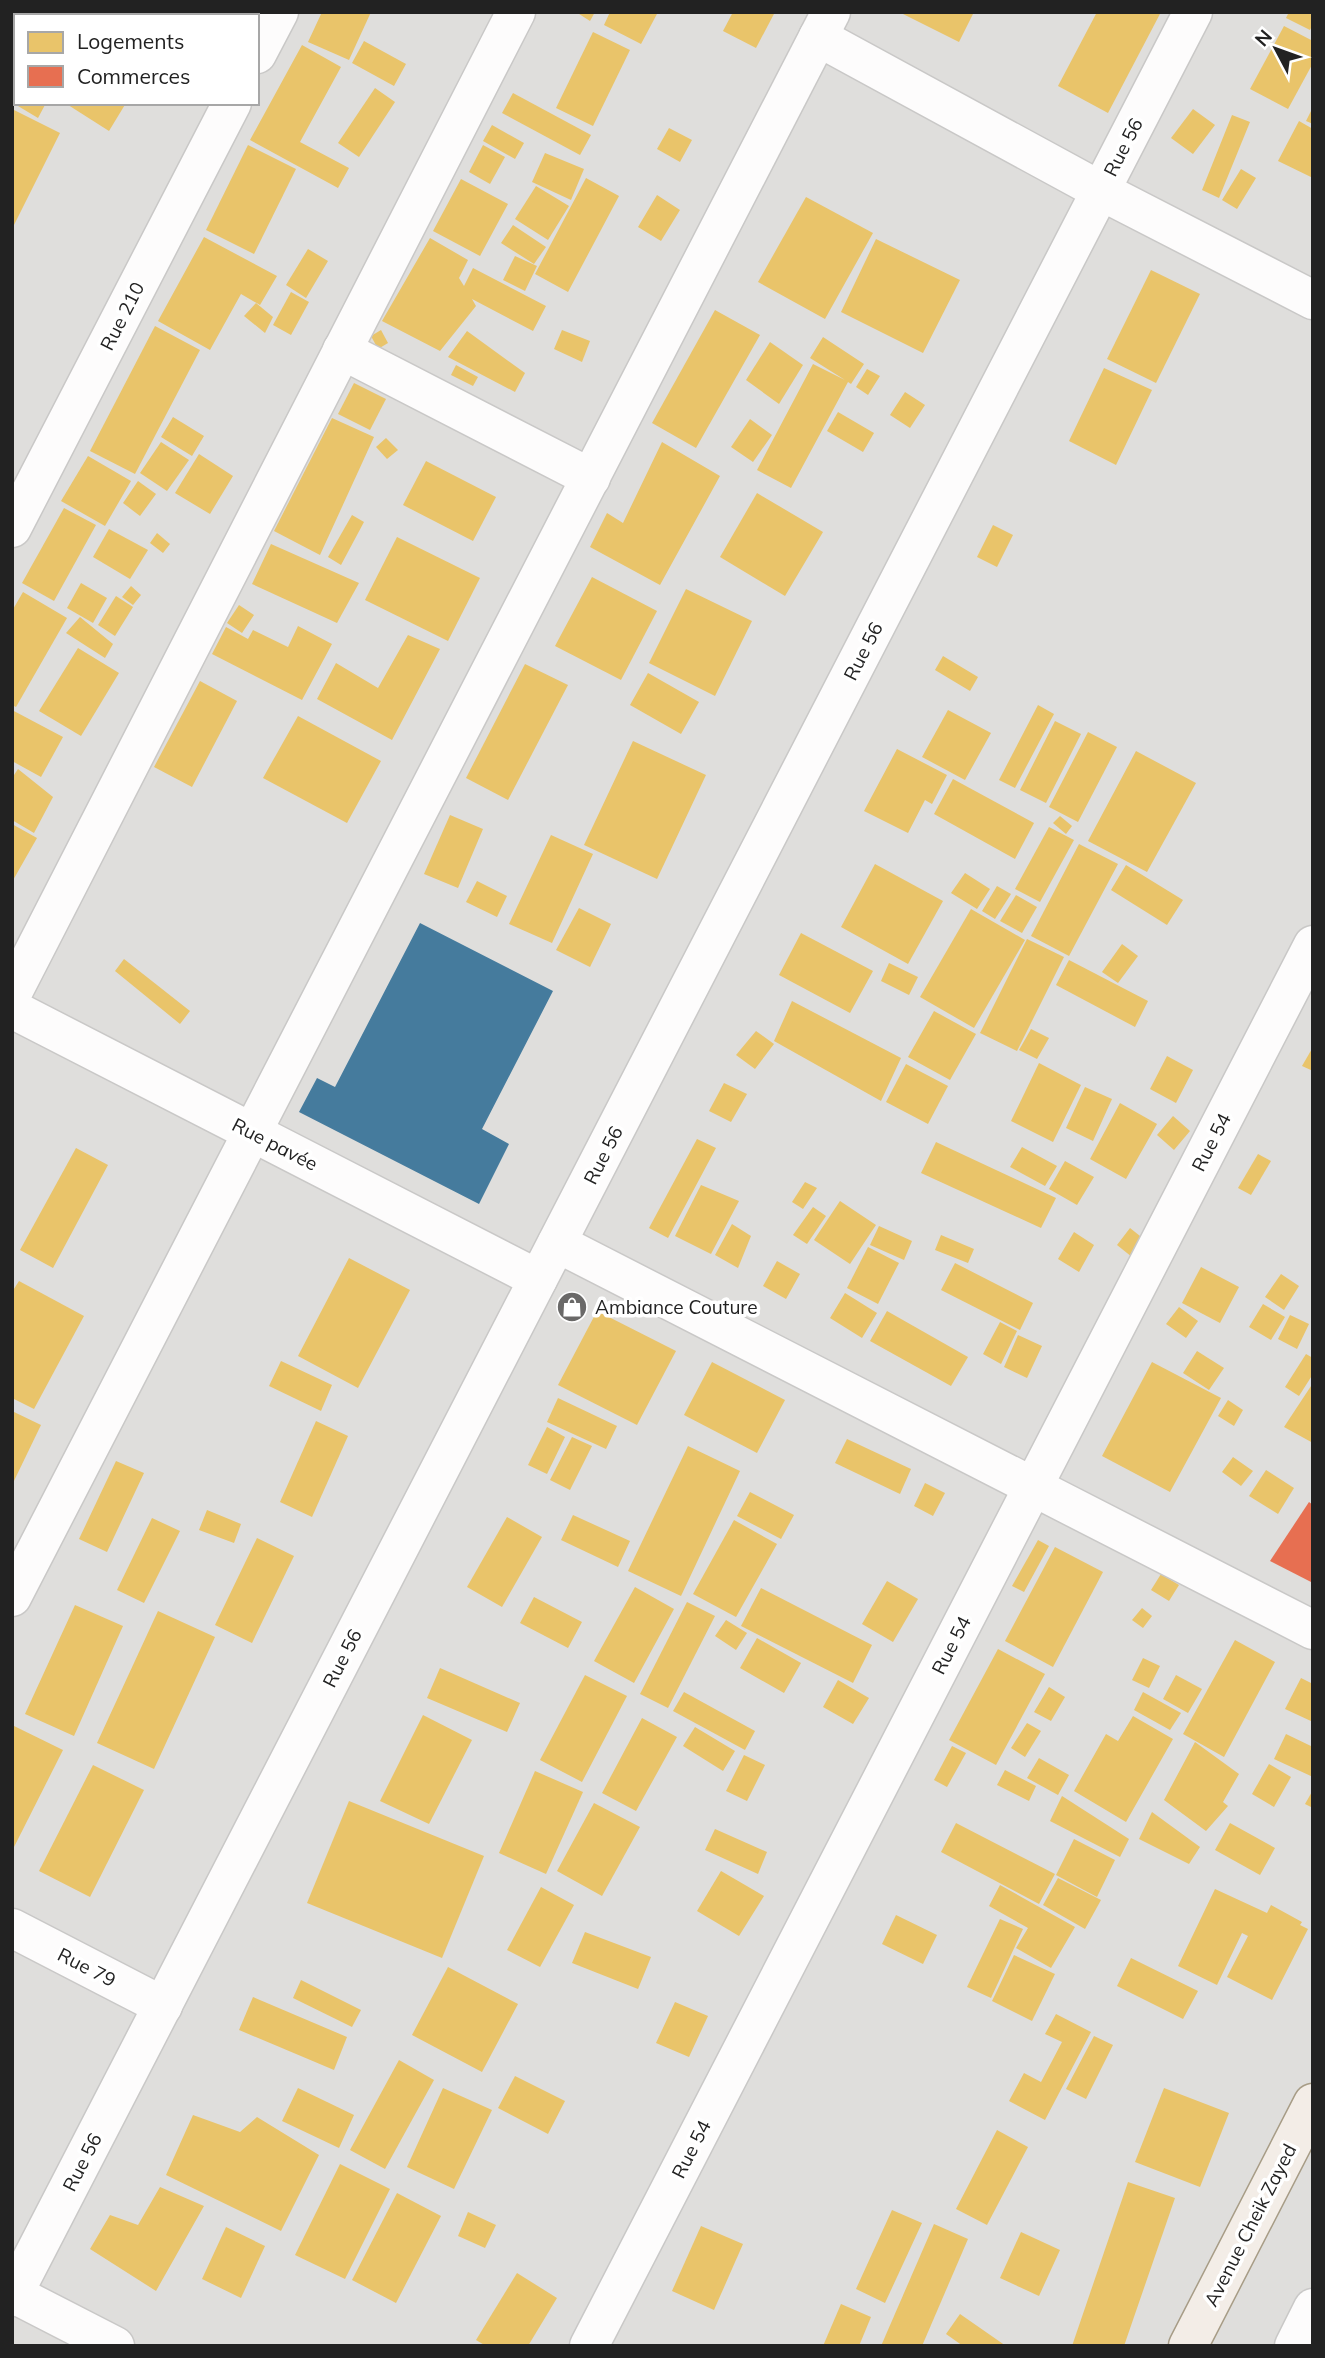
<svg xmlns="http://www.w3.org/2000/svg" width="1325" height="2358" viewBox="0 0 1325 2358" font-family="Mulish,sans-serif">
<rect width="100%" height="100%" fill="#f0eeeb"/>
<!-- residential -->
<path fill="#dfdedc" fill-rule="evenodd" d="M12,12H1313V2346H12ZM16,16H257V103H16Z"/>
<!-- homes -->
<g fill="#e9c46a">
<path d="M20,12H56L54,16H26Z"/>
<path d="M63,12H91L90,16H61Z"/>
<path d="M322,12H371L349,60L308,42Z"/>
<path d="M576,12H595L590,21Z"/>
<path d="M610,12H658L641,44L604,25Z"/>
<path d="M733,12H775L756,48L723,31Z"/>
<path d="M899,12H974L959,42Z"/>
<path d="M1097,12H1161L1108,113L1058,86Z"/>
<path d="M1289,12H1313V24L1310,30L1286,18Z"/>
<path d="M1284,26L1313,41V63L1288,109L1250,89Z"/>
<path d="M593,32L630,50L593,126L556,108Z"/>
<path d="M16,36V62L12,60V42Z"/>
<path d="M364,41L406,64L394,86L352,63Z"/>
<path d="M302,45L341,67L300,142L349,168L338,188L250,140Z"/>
<path d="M375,88L395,102L359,157L338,143Z"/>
<path d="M513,93L591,135L580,155L502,113Z"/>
<path d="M16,98V103H46L38,118L13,103Z"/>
<path d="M65,103H126L109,131Z"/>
<path d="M1313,107V124L1306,121Z"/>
<path d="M12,109L60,133L12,229Z"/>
<path d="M1193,109L1215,125L1193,154L1171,138Z"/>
<path d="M1232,115L1250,122L1219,198L1202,190Z"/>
<path d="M1299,121L1313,129V178L1278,161Z"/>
<path d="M492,125L524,143L515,159L483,141Z"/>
<path d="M669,128L692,140L680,162L657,149Z"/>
<path d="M248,145L296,169L254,254L206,230Z"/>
<path d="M483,145L505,157L490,184L469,172Z"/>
<path d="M545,153L584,169L571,200L532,182Z"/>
<path d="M1241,169L1256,178L1237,209L1222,200Z"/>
<path d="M586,178L619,196L568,292L535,274Z"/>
<path d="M461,179L508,204L480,256L433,231Z"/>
<path d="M536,186L569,206L548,240L515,219Z"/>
<path d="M657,195L680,210L661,241L638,227Z"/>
<path d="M806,197L873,233L825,319L758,282Z"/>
<path d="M513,225L546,247L534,264L501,243Z"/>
<path d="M204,237L277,276L260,305L241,294L210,350L158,321Z"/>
<path d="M430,238L468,260L459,278L464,286L473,268L546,306L533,331L472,299L476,306L440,351L382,321Z"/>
<path d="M876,239L960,280L923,353L841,312Z"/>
<path d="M308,249L328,261L306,298L286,285Z"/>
<path d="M515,256L537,266L525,291L503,280Z"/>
<path d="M1151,270L1200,294L1156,383L1107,359Z"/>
<path d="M291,292L309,302L291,335L273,325Z"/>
<path d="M256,303L273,317L265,333L244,316Z"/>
<path d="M715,310L760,335L696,448L652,423Z"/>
<path d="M155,326L200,350L135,474L90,451Z"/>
<path d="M381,330L388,343L378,349L371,336Z"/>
<path d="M562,330L590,341L582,362L554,349Z"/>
<path d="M467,331L525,373L515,392L448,357Z"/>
<path d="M823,337L864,364L851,384L848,382L791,488L757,470L813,364L845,380L810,358Z"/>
<path d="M770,342L803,365L779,404L746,380Z"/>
<path d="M456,365L478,377L473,386L451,375Z"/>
<path d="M1104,368L1152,390L1116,465L1069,441Z"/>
<path d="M867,369L880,376L868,395L856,387Z"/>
<path d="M354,383L386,399L370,430L338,414Z"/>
<path d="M905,392L925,405L910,428L890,415Z"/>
<path d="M838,412L874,433L863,452L827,431Z"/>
<path d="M173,417L204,436L192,456L161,437Z"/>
<path d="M332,418L374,437L320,555L274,531Z"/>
<path d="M750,419L772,435L753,462L731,447Z"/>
<path d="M386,438L398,450L387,459L376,447Z"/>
<path d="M161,442L189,460L167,491L140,473Z"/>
<path d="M662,442L720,476L660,585L590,547L607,513L623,523Z"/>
<path d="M199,454L233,476L210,514L175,493Z"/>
<path d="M88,456L131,481L105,526L61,501Z"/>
<path d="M426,461L496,497L473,541L403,505Z"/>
<path d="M138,481L156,494L140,516L123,503Z"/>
<path d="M757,493L823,532L785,596L720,557Z"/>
<path d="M64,508L96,525L54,601L22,583Z"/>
<path d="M352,515L364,522L341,565L328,557Z"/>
<path d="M993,525L1013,535L997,567L977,557Z"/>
<path d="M109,529L148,550L130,579L93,557Z"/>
<path d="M157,533L170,544L163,553L150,543Z"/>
<path d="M397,537L480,578L448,641L365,600Z"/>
<path d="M271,544L359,583L337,623L252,584Z"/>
<path d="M592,577L657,611L621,680L555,646Z"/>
<path d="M81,583L107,598L93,623L67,608Z"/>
<path d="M131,586L141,595L133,605L122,597Z"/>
<path d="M686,589L752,621L715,696L649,663Z"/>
<path d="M23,592L67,618L16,707L12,705V611Z"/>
<path d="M116,596L133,607L115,636L98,625Z"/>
<path d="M239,605L254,615L242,633L227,623Z"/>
<path d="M80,617L113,644L105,658L66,633Z"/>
<path d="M298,626L332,644L302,700L212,654L226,627L248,639L253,630L288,647Z"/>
<path d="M408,635L440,649L392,740L317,699L336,663L378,688Z"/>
<path d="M78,648L119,673L81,736L39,711Z"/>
<path d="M943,656L978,677L970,691L935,670Z"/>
<path d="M525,664L568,685L508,800L466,778Z"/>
<path d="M648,673L699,702L681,734L630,705Z"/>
<path d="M200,681L237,701L192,787L154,767Z"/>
<path d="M1038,705L1054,714L1015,788L999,780Z"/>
<path d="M12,710L63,737L41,777L12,761Z"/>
<path d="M948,710L991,733L965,780L922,757Z"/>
<path d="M298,716L381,761L347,823L263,778Z"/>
<path d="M1055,721L1081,734L1046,803L1020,790Z"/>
<path d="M1088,732L1117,747L1078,822L1049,807Z"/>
<path d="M633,741L706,775L657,879L584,845Z"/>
<path d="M897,749L947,775L932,804L925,800L908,833L864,811Z"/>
<path d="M1136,751L1196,783L1147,872L1088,841Z"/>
<path d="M18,769L53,797L34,833L12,820V778Z"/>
<path d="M953,779L1034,823L1015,859L934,814Z"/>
<path d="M450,815L483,829L458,888L424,874Z"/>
<path d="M1060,816L1072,826L1066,834L1053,823Z"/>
<path d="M12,824L37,838L12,882Z"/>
<path d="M1049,827L1074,840L1040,902L1015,889Z"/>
<path d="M551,835L593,854L552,943L509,924Z"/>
<path d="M1079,844L1118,864L1069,956L1031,936Z"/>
<path d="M875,864L943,901L908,964L841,927Z"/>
<path d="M1126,865L1183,900L1167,925L1111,890Z"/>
<path d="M965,873L990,889L977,909L951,893Z"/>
<path d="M477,881L507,896L497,917L466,902Z"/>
<path d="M997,886L1011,894L995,919L982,911Z"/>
<path d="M1016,895L1037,907L1022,933L1000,921Z"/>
<path d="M579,908L611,924L590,967L556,950Z"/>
<path d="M971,909L1025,940L974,1028L920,997Z"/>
<path d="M801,933L873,971L850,1013L779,975Z"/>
<path d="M1027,939L1064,957L1017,1051L980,1033Z"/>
<path d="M1122,944L1138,956L1118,983L1102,972Z"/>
<path d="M124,959L190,1011L180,1024L115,971Z"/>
<path d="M1069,960L1148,1001L1135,1027L1056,985Z"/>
<path d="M889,963L918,977L909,995L881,981Z"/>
<path d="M792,1001L901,1058L881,1101L774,1041Z"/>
<path d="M934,1011L976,1034L950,1080L908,1057Z"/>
<path d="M1031,1029L1049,1038L1037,1059L1019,1050Z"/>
<path d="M756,1031L774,1044L755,1069L736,1055Z"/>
<path d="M1313,1047V1071L1302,1066Z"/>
<path d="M1167,1056L1193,1070L1176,1103L1150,1089Z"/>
<path d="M1039,1063L1081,1085L1053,1142L1011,1121Z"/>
<path d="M906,1064L948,1086L928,1124L886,1102Z"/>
<path d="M724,1083L747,1094L731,1122L709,1111Z"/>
<path d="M1085,1087L1112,1099L1093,1141L1066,1128Z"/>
<path d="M1120,1103L1157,1124L1126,1179L1090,1159Z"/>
<path d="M1173,1116L1190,1131L1174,1150L1157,1135Z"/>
<path d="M697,1139L716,1148L668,1238L649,1228Z"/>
<path d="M936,1142L1056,1198L1041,1228L921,1173Z"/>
<path d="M1022,1147L1057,1166L1045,1186L1010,1167Z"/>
<path d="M76,1148L108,1165L53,1268L20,1250Z"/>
<path d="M1258,1154L1271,1161L1251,1195L1238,1188Z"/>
<path d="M1065,1161L1094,1177L1077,1205L1049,1189Z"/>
<path d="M805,1182L817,1188L803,1209L792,1202Z"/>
<path d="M701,1185L739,1201L711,1254L675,1236Z"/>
<path d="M840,1201L876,1225L850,1264L814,1240Z"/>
<path d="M813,1207L826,1216L807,1244L793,1235Z"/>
<path d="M732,1224L751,1236L738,1268L715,1255Z"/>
<path d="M879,1226L912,1241L904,1260L870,1245Z"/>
<path d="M1130,1228L1145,1240L1132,1257L1117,1245Z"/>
<path d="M1074,1232L1094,1245L1079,1272L1058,1259Z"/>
<path d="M941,1235L974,1249L968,1263L935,1250Z"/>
<path d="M868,1247L899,1263L878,1304L847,1288Z"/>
<path d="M349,1258L410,1290L358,1388L298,1356Z"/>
<path d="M777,1261L800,1274L786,1299L763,1286Z"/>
<path d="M955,1263L1033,1303L1020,1330L941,1290Z"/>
<path d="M1201,1267L1239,1287L1220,1323L1182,1303Z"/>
<path d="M1281,1274L1299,1286L1284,1310L1265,1297Z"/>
<path d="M19,1281L84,1316L34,1409L12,1398V1292Z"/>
<path d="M845,1293L877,1313L862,1338L830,1318Z"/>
<path d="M1263,1304L1285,1317L1271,1340L1249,1327Z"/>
<path d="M1179,1307L1198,1321L1186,1338L1166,1324Z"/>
<path d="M597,1311L676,1351L637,1425L558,1385Z"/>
<path d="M887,1311L968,1357L951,1386L870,1341Z"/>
<path d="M1290,1315L1309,1324L1297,1349L1278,1339Z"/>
<path d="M1000,1322L1017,1331L1001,1364L983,1354Z"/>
<path d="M1018,1335L1042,1346L1027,1378L1004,1367Z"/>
<path d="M1197,1351L1224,1368L1209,1390L1183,1373Z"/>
<path d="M1306,1354L1313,1358V1374L1299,1396L1285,1387Z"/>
<path d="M281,1361L332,1385L321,1411L269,1386Z"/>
<path d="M712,1362L785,1400L757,1453L684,1415Z"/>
<path d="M1152,1362L1221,1398L1170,1492L1102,1456Z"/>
<path d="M1313,1383V1443L1284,1427Z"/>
<path d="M558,1398L617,1426L606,1449L547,1422Z"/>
<path d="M1228,1400L1243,1410L1234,1426L1218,1416Z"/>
<path d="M12,1411L41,1425L12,1485Z"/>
<path d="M316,1421L348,1436L312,1517L280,1502Z"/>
<path d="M547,1427L565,1437L547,1474L528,1465Z"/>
<path d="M572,1437L592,1446L570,1490L550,1480Z"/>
<path d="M847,1439L911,1469L900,1494L835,1463Z"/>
<path d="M688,1446L740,1471L681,1596L628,1571Z"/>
<path d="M1233,1457L1253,1471L1241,1486L1222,1472Z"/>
<path d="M116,1461L144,1473L107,1552L79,1539Z"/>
<path d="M1266,1470L1294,1488L1278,1514L1249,1496Z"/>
<path d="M925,1483L945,1493L933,1516L914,1506Z"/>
<path d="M750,1492L794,1515L781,1539L737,1516Z"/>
<path d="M207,1510L241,1524L234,1543L199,1530Z"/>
<path d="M573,1515L630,1541L618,1567L561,1540Z"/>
<path d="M507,1517L542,1537L502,1607L467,1587Z"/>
<path d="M152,1518L180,1531L144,1603L117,1590Z"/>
<path d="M734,1520L777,1544L736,1617L693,1594Z"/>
<path d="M257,1538L294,1556L252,1643L215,1625Z"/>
<path d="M1038,1540L1049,1546L1024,1592L1012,1586Z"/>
<path d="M1055,1547L1103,1572L1053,1667L1005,1641Z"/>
<path d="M1161,1574L1179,1585L1169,1601L1151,1590Z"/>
<path d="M887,1581L918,1599L893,1642L862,1624Z"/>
<path d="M635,1587L674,1609L634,1683L594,1661Z"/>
<path d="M761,1588L872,1645L853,1683L741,1626Z"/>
<path d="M534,1597L582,1622L568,1648L520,1623Z"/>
<path d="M687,1602L715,1616L668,1708L640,1694Z"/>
<path d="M75,1605L123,1626L74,1736L25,1714Z"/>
<path d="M1142,1608L1152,1616L1143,1628L1132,1620Z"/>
<path d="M158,1611L215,1637L154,1769L97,1743Z"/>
<path d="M726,1620L747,1633L736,1650L715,1636Z"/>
<path d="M757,1638L801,1663L784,1693L740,1668Z"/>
<path d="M1235,1640L1275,1662L1224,1757L1183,1734Z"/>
<path d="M998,1649L1045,1674L996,1765L949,1740Z"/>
<path d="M1143,1658L1160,1666L1149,1688L1132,1680Z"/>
<path d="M440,1668L520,1703L507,1732L427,1698Z"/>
<path d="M585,1675L627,1696L582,1782L540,1760Z"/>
<path d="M1176,1675L1202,1689L1188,1713L1163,1699Z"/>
<path d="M1301,1678L1313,1684V1722L1285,1709Z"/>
<path d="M838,1680L869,1698L853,1724L823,1707Z"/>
<path d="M1049,1687L1065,1697L1051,1721L1034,1712Z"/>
<path d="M684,1692L755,1731L745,1750L673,1711Z"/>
<path d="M1143,1692L1181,1713L1170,1730L1134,1710Z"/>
<path d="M423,1715L472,1740L429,1824L380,1801Z"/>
<path d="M1133,1716L1173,1739L1126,1822L1074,1791L1106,1734L1118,1741Z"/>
<path d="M642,1718L677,1737L636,1811L602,1793Z"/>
<path d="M1027,1723L1041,1731L1025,1757L1011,1748Z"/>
<path d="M12,1725L63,1750L12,1851Z"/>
<path d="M695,1727L735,1751L723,1771L683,1746Z"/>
<path d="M1286,1734L1313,1747V1777L1274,1759Z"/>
<path d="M1195,1742L1239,1774L1223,1802L1228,1806L1206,1831L1164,1800Z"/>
<path d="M952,1746L966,1753L947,1787L934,1780Z"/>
<path d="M744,1755L765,1765L747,1801L726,1791Z"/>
<path d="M1039,1758L1069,1775L1058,1795L1027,1778Z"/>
<path d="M1269,1764L1291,1777L1274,1807L1252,1794Z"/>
<path d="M93,1765L144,1790L90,1897L39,1871Z"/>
<path d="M1005,1770L1036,1786L1029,1801L997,1785Z"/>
<path d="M535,1771L583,1792L546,1874L499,1853Z"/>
<path d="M1313,1790V1808L1305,1804Z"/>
<path d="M1062,1796L1129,1839L1120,1857L1050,1821Z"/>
<path d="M349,1801L484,1856L442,1958L307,1903Z"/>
<path d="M594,1803L640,1827L602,1896L557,1871Z"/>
<path d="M1152,1812L1200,1847L1189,1864L1139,1839Z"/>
<path d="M956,1823L1055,1874L1039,1904L941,1852Z"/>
<path d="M1230,1823L1275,1848L1260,1875L1215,1850Z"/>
<path d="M715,1829L767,1852L758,1874L705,1850Z"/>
<path d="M1074,1839L1115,1860L1097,1897L1056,1875Z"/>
<path d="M721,1871L764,1896L739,1936L697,1911Z"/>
<path d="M1058,1878L1101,1900L1085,1929L1043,1905Z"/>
<path d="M1000,1885L1075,1927L1051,1968L1016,1948L1028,1928L989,1906Z"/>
<path d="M541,1887L574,1905L540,1967L507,1950Z"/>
<path d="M1215,1889L1267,1913L1271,1905L1302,1922L1300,1925L1308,1929L1272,2000L1227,1977L1248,1936L1242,1933L1217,1985L1178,1966Z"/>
<path d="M896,1915L937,1935L923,1964L882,1944Z"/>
<path d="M1000,1919L1023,1929L991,1998L967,1987Z"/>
<path d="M585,1932L651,1957L638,1989L572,1963Z"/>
<path d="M1014,1955L1055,1974L1032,2021L992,2001Z"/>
<path d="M1131,1958L1198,1991L1183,2019L1117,1986Z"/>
<path d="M448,1967L518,2004L482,2072L412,2035Z"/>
<path d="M301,1980L361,2010L352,2027L293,1998Z"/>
<path d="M253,1997L347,2037L334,2070L239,2030Z"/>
<path d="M675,2002L708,2016L689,2057L656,2043Z"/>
<path d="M1056,2014L1091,2032L1045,2120L1009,2101L1024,2073L1041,2082L1062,2042L1045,2034Z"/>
<path d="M1094,2036L1113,2045L1086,2099L1066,2089Z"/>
<path d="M399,2060L434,2080L385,2169L350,2150Z"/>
<path d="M515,2076L565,2101L548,2134L498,2108Z"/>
<path d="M298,2088L354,2115L339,2148L282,2121Z"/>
<path d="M443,2088L492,2110L454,2189L407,2167Z"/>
<path d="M1164,2088L1229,2113L1200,2187L1135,2162Z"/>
<path d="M193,2115L240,2132L257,2117L319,2155L281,2231L166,2175Z"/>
<path d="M997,2130L1028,2147L987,2225L956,2209Z"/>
<path d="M340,2164L390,2189L345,2279L295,2255Z"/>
<path d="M1128,2182L1175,2198L1124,2346H1072Z"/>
<path d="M160,2187L204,2206L156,2291L90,2249L110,2215L138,2225Z"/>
<path d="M397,2193L441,2216L396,2303L352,2280Z"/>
<path d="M892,2210L922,2223L885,2303L856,2289Z"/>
<path d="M468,2212L496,2225L485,2248L458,2236Z"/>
<path d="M934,2224L968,2239L922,2346H881Z"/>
<path d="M701,2226L743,2244L714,2310L672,2291Z"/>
<path d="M226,2227L265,2246L241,2298L202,2279Z"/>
<path d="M1021,2232L1060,2250L1039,2296L1000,2278Z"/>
<path d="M517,2273L557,2298L528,2346H486L476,2340Z"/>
<path d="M841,2304L871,2317L859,2346H823Z"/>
<path d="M960,2314L1006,2346H963L946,2334Z"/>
</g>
<!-- shops -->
<path fill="#e76f51" d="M1309,1502L1313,1505V1583L1270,1561Z"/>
<!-- public -->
<path fill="#457b9d" d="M420,923L553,991L482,1129L509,1144L479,1204L299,1112L317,1078L335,1087Z"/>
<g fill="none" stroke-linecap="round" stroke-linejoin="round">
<!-- minor casing -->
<g stroke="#c9c8c7" stroke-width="41">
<g id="minor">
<path d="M818,37L1101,191L1313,300"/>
<path d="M257,54L279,12"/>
<path d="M342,350L591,478"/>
<path d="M12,528L232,103"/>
<path d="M12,994L516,12"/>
<path d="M12,1009L538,1279"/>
<path d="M557,1243L1313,1630"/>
<path d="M12,1597L831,12"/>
<path d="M12,1928L163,2006"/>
<path d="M14,2294L115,2346"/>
<path d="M12,2297L1193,12"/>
<path d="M589,2346L1313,945"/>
<path d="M1294,2346L1313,2308"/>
</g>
</g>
<!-- major casing -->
<g stroke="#a79c86" stroke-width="41">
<path id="major" d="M1188,2346L1313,2103"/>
</g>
<!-- minor -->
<use href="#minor" stroke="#fdfcfc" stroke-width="38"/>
<!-- major -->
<use href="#major" stroke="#f3ede7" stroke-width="38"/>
</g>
<!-- icons -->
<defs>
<g id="shop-disc" transform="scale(1.575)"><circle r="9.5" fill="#6a6968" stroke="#fff"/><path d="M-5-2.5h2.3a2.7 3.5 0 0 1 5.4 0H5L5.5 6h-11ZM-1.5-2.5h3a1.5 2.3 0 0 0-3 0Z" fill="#fff"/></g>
</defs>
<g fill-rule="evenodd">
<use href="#shop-disc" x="572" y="1307"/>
</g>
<g text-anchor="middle" stroke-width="7" stroke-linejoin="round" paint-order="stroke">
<!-- street labels -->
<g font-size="19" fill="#222" stroke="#fff">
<text transform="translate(1123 147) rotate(-63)" y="7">Rue 56</text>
<text transform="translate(122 316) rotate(-63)" y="7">Rue 210</text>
<text transform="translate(863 651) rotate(-63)" y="7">Rue 56</text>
<text transform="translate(1211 1142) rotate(-63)" y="7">Rue 54</text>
<text transform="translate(275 1144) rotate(27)" y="7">Rue pavée</text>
<text transform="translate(603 1155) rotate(-63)" y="7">Rue 56</text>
<text transform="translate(951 1645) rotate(-63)" y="7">Rue 54</text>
<text transform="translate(342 1658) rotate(-63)" y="7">Rue 56</text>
<text transform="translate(87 1967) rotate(27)" y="7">Rue 79</text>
<text transform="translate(691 2149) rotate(-63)" y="7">Rue 54</text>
<text transform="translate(82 2162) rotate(-63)" y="7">Rue 56</text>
<text transform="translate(1250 2225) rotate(-63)" y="7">Avenue Cheik Zayed</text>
</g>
<!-- poi labels -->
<g font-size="19" fill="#222" stroke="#fff" text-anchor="start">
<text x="595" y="1314">Ambiance Couture</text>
</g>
</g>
<!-- border -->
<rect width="1325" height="2358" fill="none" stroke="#222222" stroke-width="28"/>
<!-- legend -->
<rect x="14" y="14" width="245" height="91" fill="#ffffff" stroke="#a7a7a7" stroke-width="2"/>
<rect x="28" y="32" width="35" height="21" fill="#e9c46a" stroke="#a7a7a7" stroke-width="2"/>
<text x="77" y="49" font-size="21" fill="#222222">Logements</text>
<rect x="28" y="66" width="35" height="21" fill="#e76f51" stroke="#a7a7a7" stroke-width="2"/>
<text x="77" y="84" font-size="21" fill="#222222">Commerces</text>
<!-- north arrow -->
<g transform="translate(1276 49) rotate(311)" stroke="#ffffff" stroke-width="5" paint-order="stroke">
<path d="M0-5L12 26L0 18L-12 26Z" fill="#222222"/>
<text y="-10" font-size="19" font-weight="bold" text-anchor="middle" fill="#222222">N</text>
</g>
</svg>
